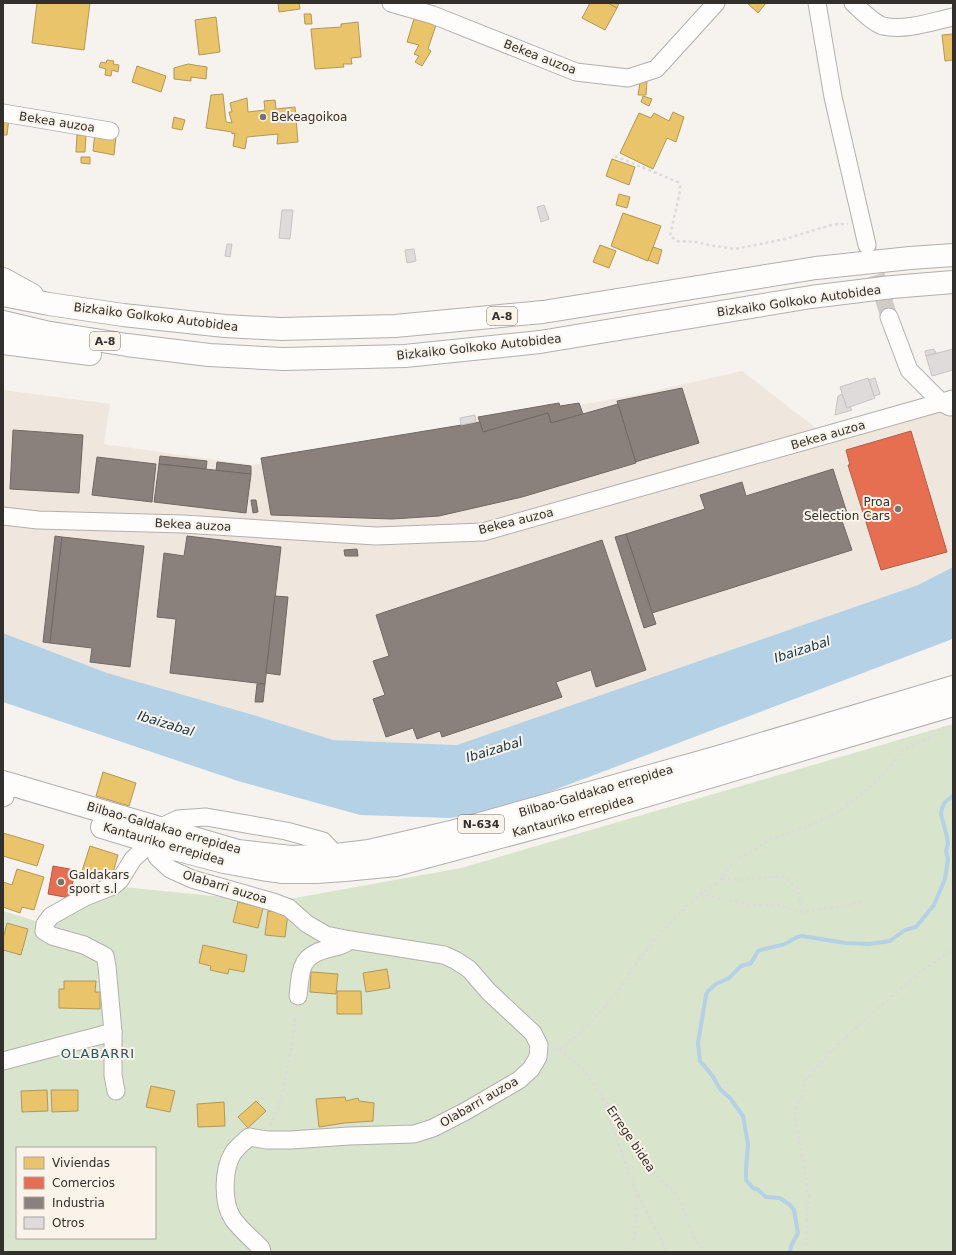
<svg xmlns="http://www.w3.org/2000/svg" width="956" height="1255" viewBox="0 0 956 1255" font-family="'DejaVu Sans',sans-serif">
<rect width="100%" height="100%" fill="#f6f2ee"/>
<!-- built -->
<path fill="#efe7dd" d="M742,371L816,428L953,392V567L918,585L457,745L333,740L257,716L107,673L3,633V390L110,404L104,444L252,465L645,393Z"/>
<!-- green -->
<path fill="#d9e4cd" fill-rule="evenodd" d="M953,724V1252H3V911L45,924L113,886L273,902L461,868ZM17,1148H155V1238H17Z"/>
<!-- water -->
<path fill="#b4d1e5" d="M953,567V638L950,640L507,808L451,818L360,815L238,781L3,702V633L107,673L257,716L333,740L457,745L918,585Z"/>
<!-- homes -->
<g fill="#e9c46a" stroke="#b29757">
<path d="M37,3H90L84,50L32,43Z"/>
<path d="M278,3H299L300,9L279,12Z"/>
<path d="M590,3H608L617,8L605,30L582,18Z"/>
<path d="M608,3H619L617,8Z"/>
<path d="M747,3H766L758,13Z"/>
<path d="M304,14H311L312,24H305Z"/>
<path d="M216,17L220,52L199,55L195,20Z"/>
<path d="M414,19L436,25L428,49L431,51L422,66L415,62L419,56L414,54L419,45L407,42Z"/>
<path d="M358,22L361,57L351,58L352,64H343L344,67L315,69L311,29L341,27V24Z"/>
<path d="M953,34V60L945,61L942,35Z"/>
<path d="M107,60L114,61L113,64L119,65L118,72L112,70L111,76L105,75L106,69L99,67L101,62L106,63Z"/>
<path d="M188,64L207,67L206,79L191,77V81L174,79V68Z"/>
<path d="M137,66L166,76L161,92L132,82Z"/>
<path d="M647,81L646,95H638L640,83Z"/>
<path d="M223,94L226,122L232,123L229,112H232L230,103L247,98L248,112L265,110L264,101L275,100L276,109L295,107L298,142L277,144L278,134L247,137L245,149L233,146L235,133L232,134V132L206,128L211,95Z"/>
<path d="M643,96L652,99L649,106L641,102Z"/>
<path d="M673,112L684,117L676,142L667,138L653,169L620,153L639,113L651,118L654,113L669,121Z"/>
<path d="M174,117L185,120L182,130L172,128Z"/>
<path d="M3,118H9L7,135H3Z"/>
<path d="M95,133L116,136L114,155L93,151Z"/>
<path d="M77,135H86L85,152H76Z"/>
<path d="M81,157H90V164L81,163Z"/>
<path d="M612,159L635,167L629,185L606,176Z"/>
<path d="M619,194L630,197L627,208L616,205Z"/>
<path d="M623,213L661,226L648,261L611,246Z"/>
<path d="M600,245L616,251L609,268L593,262Z"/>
<path d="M653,247L662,250L658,264L648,260Z"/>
<path d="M103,772L136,783L129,806L96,796Z"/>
<path d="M3,833L44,845L37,866L3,856Z"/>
<path d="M90,846L118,855L110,883L81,874Z"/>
<path d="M17,869L44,877L34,910L22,907L20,913L3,907V882L12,885Z"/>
<path d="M238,902L263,908L258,928L233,922Z"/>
<path d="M268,911L288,913L285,937L265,935Z"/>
<path d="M7,923L28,929L21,955L3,950V939Z"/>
<path d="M203,945L247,955L244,972L229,969L228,974L210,970L211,966L199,963Z"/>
<path d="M387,969L390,988L366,992L363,973Z"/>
<path d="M311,972L338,974L336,994L310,992Z"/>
<path d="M64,981H96L95,992H100V1009L59,1008V989H64Z"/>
<path d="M337,991H361L362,1014H337Z"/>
<path d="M151,1086L175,1091L170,1112L146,1107Z"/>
<path d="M47,1090L48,1111L22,1112L21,1091Z"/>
<path d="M51,1090H78V1111L52,1112Z"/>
<path d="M345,1097L346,1101L358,1098L359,1101L374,1103L373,1121L344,1123L319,1127L316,1099Z"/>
<path d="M256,1101L266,1111L248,1128L238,1117Z"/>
<path d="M224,1102L225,1126L198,1127L197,1104Z"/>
</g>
<!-- shops -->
<g fill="#e76f51" stroke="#b15c46">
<path d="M911,431L947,552L881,570L848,465H850L846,450Z"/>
<path d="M53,866L75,870L70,898L48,894Z"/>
</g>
<!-- industry -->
<g fill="#8a817c" stroke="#706864">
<path d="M682,388L699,443L635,462L617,401Z"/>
<path d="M559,403L560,406L579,403L583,414L551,423L548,413L483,432L478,417Z"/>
<path d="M618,404L636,463L522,497L439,516L392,519L271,515L261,458L480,422L483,432L548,413L551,423Z"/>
<path d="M13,430L83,435L79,493L10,489Z"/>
<path d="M160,456L207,461L206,469L159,464Z"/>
<path d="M97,457L156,464L152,502L92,495Z"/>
<path d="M217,462L251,466V474L216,471Z"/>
<path d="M159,464L251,474L246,513L154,502Z"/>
<path d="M833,469L848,516L841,518L852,550L652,613L626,534L705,509L700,495L742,482L746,496Z"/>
<path d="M251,500H256L258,512L253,513Z"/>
<path d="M626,534L656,624L644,628L615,537Z"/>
<path d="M55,536L62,537L50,643L43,642Z"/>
<path d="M187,536L281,547L265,684L170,673L176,619L157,617L164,553L184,556Z"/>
<path d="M62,537L144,546L130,667L90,662L92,648L50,643Z"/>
<path d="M602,540L646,670L596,687L591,670L556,682L562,697L442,737L440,731L417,739L413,728L386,737L373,699L385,695L373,661L389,656L376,615Z"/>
<path d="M357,549L358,556H345L344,550Z"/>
<path d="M275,596L288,597L280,675L266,673Z"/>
<path d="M257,684H265L263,702H255Z"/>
</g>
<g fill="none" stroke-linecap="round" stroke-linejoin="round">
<!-- stream -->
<path stroke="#b4d1e5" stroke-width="4" d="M790,1252L791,1246L798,1233L794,1210L790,1205L780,1198L766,1197L757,1189L753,1188L746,1180V1169L748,1144L743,1116L730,1098L720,1089L712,1075L700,1061L698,1043L706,995L708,991L716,984L729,978L741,966L751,963L758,951C766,948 774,947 782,945C790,943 793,937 802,936L845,943L869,944L890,941L905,930L916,927L934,905L945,879L948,859L946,851L948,844L947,837L941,814L942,808L945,802L953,796"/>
</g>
<!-- building -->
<g fill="#dedbda" stroke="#c6c3c2">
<path d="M544,205L549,219L541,222L537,207Z"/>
<path d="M282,210H293L290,239L279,238Z"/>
<path d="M227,244H232L230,257L225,256Z"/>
<path d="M414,249L416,261L407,263L405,250Z"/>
<path d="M934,349L936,353L926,356L925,351Z"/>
<path d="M953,349V370L932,376L926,356Z"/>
<path d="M868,378L875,398L847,408L840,387Z"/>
<path d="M874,378H875L880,394L874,396L869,380Z"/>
<path d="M842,394L847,408L850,407L852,410L835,415L838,396Z"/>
<path d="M475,415L476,422L461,425L460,418Z"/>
</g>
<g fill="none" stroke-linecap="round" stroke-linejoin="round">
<!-- minor-tunnel -->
<path stroke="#cfcbc7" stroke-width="17" stroke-dasharray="17 8" stroke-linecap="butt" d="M869,251L889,317"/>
<!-- minor casing -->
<g stroke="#b2afad" stroke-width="19">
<g id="minor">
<path d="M391,3L433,15L576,72L628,78L656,69L716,3"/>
<path d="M817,3L833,97L867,245"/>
<path d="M853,3C861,10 873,23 883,26C905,31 931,22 953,17"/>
<path d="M3,113L110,131"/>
<path d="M889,317L909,370L942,403L950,407"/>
<path d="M3,516L38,520L183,524L376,536L483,532L953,399"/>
<path d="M3,798L5,797"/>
<path d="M159,828L178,819L206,817L286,831L323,841L336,855"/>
<path d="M298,996C301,971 299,956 327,949C336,947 343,946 350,940"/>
<path d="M3,1061L113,1032"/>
<path d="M116,1091L113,1075V1032L107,966L105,956L84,945L52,936L44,931L45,924L51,916L85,897L113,886L120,880L133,859L152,842L157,857L170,869L192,879L273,902L289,908L307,924L326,935L350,940L444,955L455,960L469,969L489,992L533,1033L539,1045L538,1057L531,1069L519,1080L466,1111L433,1128L414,1134L349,1136L291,1140H267L249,1137C244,1142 237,1147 233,1153C223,1169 222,1203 233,1219C240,1229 252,1239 261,1248L262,1252"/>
</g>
</g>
<!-- highway casing -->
<g stroke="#b2afad" stroke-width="24">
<g id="highway">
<path d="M3,279L32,295"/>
<path d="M3,295L49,304L123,315L225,326L281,329L395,326L543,312L816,268L910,258L953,255"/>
<path d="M3,322L45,332L127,345L209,355L283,359L405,356L540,342L811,297L892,287L953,282"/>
<path d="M3,343L90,354"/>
<path d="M3,782L238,851L291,857L336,855L369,851L451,832L718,757L953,687"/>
<path d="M102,827L171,848L224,862L262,869L283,872H316L345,870L396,865L560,821L953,705"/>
</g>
</g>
<!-- path -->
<g stroke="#dcdbda" stroke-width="2.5" stroke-dasharray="3 3" stroke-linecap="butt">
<path d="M615,156L678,182L680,186V191L670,236L677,241L696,242L709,245L735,249L785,239L831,225L841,224H848"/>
<path d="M722,879L740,880L783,876L797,887L802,912"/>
<path d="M700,894L753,905H777L802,912L849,905L864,900"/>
<path d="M553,1048L560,1050L583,1069L636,1145L650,1170L678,1195L694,1238L704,1252"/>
<path d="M560,1050L590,1024L615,995L635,964L668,925L700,894L722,879L733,863L770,839L802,829L838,812L868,789L886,772L902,750L933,736L944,727"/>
<path d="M602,1099L637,1193L668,1252"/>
<path d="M271,1126L283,1090L292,1047L296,1011"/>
<path d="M630,1252L635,1236L637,1193"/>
<path d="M805,1252L809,1196L795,1114L806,1080L837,1045L876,1010L919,973L953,949"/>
</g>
<!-- minor -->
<use href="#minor" stroke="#fefdfc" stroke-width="17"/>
<!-- highway -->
<use href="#highway" stroke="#fefdfc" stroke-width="22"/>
</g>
<!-- markers -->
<g fill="#777370" stroke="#faf3ea" stroke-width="1.5">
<circle cx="263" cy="117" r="4"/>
<circle cx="898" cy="509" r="4"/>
<circle cx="61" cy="882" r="4"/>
</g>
<g text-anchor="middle" stroke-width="4" stroke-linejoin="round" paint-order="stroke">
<!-- shield labels -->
<g fill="#faf3ea" stroke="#6e6a65" stroke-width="1">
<rect x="487" y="307" width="30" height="18" rx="3"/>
<rect x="90" y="332" width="30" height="18" rx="3"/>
<rect x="458" y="815" width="46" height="18" rx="3"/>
</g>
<g font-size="11" font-weight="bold" fill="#322f2c">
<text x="502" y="320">A-8</text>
<text x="105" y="345">A-8</text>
<text x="481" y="828">N-634</text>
</g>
<!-- street labels -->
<g font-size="12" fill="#322f2c" stroke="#faf3ea">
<text transform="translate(540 57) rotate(21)" y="4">Bekea auzoa</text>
<text transform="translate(57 122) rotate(9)" y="4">Bekea auzoa</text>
<text transform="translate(799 301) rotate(-8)" y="4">Bizkaiko Golkoko Autobidea</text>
<text transform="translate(156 317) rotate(7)" y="4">Bizkaiko Golkoko Autobidea</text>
<text transform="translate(479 347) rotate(-6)" y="4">Bizkaiko Golkoko Autobidea</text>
<text transform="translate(828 435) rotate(-16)" y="4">Bekea auzoa</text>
<text transform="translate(516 521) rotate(-14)" y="4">Bekea auzoa</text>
<text transform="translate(193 525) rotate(3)" y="4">Bekea auzoa</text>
<text transform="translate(596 791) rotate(-16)" y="4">Bilbao-Galdakao errepidea</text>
<text transform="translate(573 816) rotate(-16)" y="4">Kantauriko errepidea</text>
<text transform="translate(164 828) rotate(16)" y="4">Bilbao-Galdakao errepidea</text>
<text transform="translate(164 844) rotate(16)" y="4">Kantauriko errepidea</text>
<text transform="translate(225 887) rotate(17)" y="4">Olabarri auzoa</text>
<text transform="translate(479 1102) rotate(-30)" y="4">Olabarri auzoa</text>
<text transform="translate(631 1139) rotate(56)" y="4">Errege bidea</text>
</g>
<!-- poi labels -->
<g font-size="12" fill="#322f2c" stroke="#faf3ea" text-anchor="start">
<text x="271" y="121">Bekeagoikoa</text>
<text x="890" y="506" text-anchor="end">Proa<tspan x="890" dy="14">Selection Cars</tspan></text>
<text x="69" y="879">Galdakars<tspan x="69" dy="14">sport s.l</tspan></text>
</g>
<!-- water labels -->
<g font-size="13" font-style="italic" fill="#11344a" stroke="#faf3ea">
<text transform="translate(802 649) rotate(-18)" y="5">Ibaizabal</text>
<text transform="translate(166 723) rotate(17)" y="5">Ibaizabal</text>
<text transform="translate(494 749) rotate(-17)" y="5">Ibaizabal</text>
</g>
<!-- neighbourhood labels -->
<g font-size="13" letter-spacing="1" fill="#215964" stroke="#faf3ea">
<text x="98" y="1058">OLABARRI</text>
</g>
</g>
<!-- border -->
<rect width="956" height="1255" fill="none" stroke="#322f2c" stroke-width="8"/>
<!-- legend -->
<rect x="16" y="1147" width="140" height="92" fill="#faf3ea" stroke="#aaa59e"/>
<rect x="24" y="1157" width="20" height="12" fill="#e9c46a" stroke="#aaa59e"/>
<text x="52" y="1167" font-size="12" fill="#322f2c">Viviendas</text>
<rect x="24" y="1177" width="20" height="12" fill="#e76f51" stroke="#aaa59e"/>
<text x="52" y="1187" font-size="12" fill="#322f2c">Comercios</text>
<rect x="24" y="1197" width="20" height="12" fill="#8a817c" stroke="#aaa59e"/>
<text x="52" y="1207" font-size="12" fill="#322f2c">Industria</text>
<rect x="24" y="1217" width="20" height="12" fill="#dedbda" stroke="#aaa59e"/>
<text x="52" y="1227" font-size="12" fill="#322f2c">Otros</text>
</svg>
